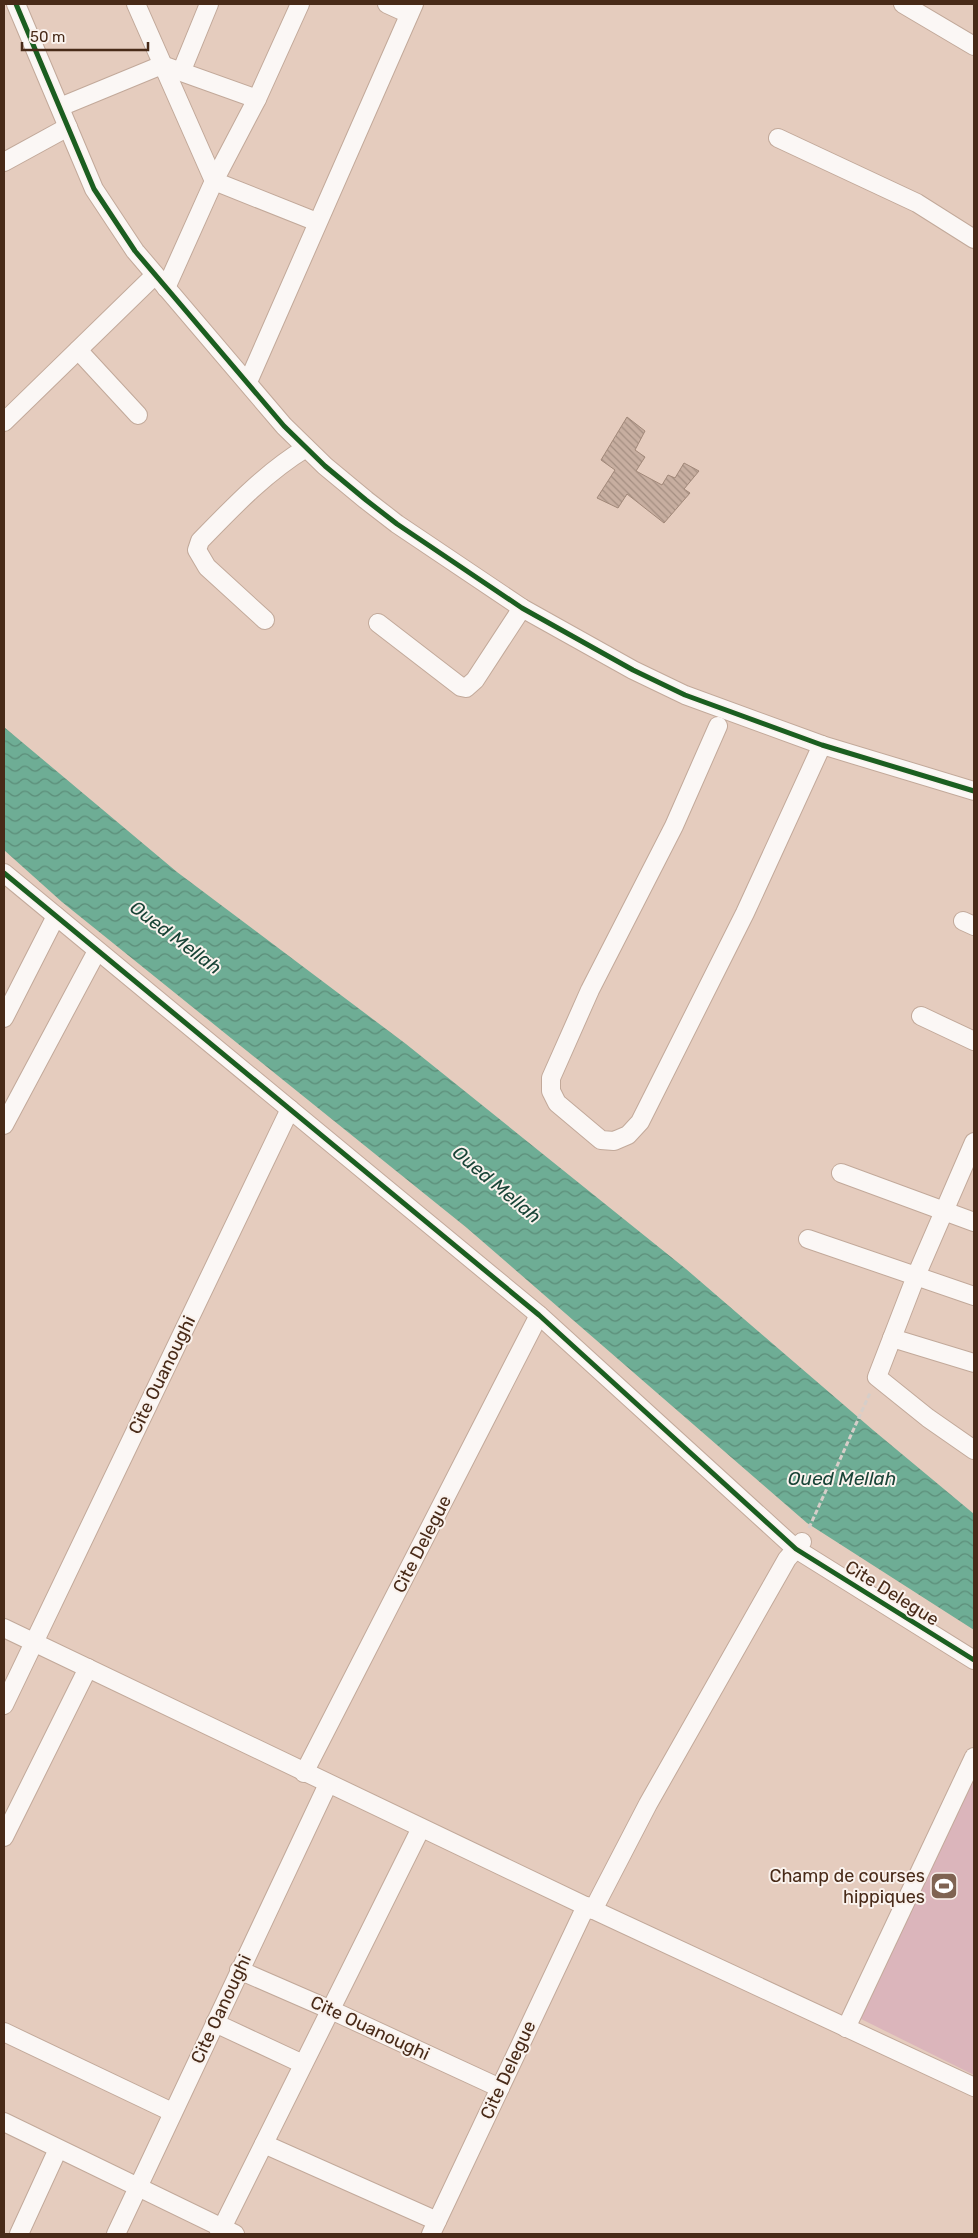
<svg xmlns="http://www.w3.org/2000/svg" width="978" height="2238" viewBox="0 0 978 2238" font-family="Rubik,sans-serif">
<defs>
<pattern id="water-waves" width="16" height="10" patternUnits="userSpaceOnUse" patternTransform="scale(1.25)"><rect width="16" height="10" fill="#6ead95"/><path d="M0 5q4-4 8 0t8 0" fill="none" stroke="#5c8d79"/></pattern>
<pattern id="building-back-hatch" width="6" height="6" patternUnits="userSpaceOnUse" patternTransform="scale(1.25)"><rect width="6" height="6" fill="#c7aea0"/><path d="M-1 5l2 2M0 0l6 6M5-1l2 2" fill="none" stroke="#a48e81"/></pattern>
</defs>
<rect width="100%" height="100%" fill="#e5ccbe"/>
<!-- pitch -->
<path fill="#dbb5bb" d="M974,1758V2075L853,2015Z"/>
<!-- water -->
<path fill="url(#water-waves)" d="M4,727L177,872L406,1044L686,1269L873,1430L974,1514V1630L807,1523L467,1228L62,902L4,850Z"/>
<!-- building -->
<path fill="url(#building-back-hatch)" stroke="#a18879" d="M627,417L645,431L635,450L645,457L636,471L662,485L668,475L675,478L684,463L699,471L684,489L690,493L664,523L627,494L618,508L597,498L615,470L601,460Z"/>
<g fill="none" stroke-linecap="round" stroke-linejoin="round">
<!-- minor casing -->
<g stroke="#c2a99a" stroke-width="20">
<g id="minor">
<path d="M16,4L94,189L135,251L284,426L325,466L366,500L397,524L522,608L633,670L685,695L822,745L974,791"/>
<path d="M136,4L214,181L166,288"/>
<path d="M300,4L257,99L214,181L317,222"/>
<path d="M387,4L409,14"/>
<path d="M903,4L974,46"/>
<path d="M182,70L209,4"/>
<path d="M60,107L162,65L257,99"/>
<path d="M778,138L917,203L974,239"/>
<path d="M4,162L68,127"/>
<path d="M78,350L138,415"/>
<path d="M248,382L414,4"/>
<path d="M4,422L155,275"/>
<path d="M265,620L207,567L197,550L200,541C233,507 265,473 306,448"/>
<path d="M378,623L461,687L466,688L475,680L522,608"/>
<path d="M718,726L674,826L590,990L551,1078V1091L557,1103L601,1140L614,1141L628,1135L640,1122L745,913L822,745"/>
<path d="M4,873L539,1315L796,1549L974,1660"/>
<path d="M963,921L974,926"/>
<path d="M921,1016L974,1041"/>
<path d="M4,1018L56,916"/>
<path d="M4,1125L97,951"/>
<path d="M974,1142L916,1276L877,1377L928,1418L974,1450"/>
<path d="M841,1173L974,1222"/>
<path d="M808,1239L974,1296"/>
<path d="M892,1338L974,1363"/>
<path d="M4,1628L598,1912L974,2087"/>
<path d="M4,1705L290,1109"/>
<path d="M304,1773L539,1315"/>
<path d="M4,1837L88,1668"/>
<path d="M593,1910L648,1804L787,1559L802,1542"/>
<path d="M239,1970L331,2010L500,2088"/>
<path d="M215,2023L303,2064"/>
<path d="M846,2028L974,1757"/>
<path d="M4,2032L172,2112"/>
<path d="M4,2122L235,2234"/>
<path d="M264,2144L437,2221"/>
<path d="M19,2234L58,2149"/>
<path d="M116,2234L328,1784"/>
<path d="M219,2234L421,1828"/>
<path d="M431,2234L586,1906"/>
</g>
</g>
<!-- path -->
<path stroke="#d6cec9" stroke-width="3" stroke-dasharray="5 2.5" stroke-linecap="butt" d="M809,1528L870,1393"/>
<!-- minor -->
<use href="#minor" stroke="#fbf7f5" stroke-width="18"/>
<!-- cycleway casing -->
<g stroke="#faf2ed" stroke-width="8">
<g id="cycleway">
<path d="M16,4L94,189L135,251L284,426L325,466L366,500L397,524L522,608L633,670L685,695L822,745L974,791"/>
<path d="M4,873L539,1315L796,1549L974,1660"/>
</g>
</g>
<!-- cycleway -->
<use href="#cycleway" stroke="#1b5e20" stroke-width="5"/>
</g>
<!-- icons -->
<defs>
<g id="stadium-square" transform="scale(1.4375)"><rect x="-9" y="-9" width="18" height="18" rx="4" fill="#7f6352" stroke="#faf2ed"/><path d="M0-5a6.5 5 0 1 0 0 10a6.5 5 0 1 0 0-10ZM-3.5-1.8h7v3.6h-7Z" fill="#fff"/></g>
</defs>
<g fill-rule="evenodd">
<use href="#stadium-square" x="944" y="1886"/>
</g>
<g text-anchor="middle" stroke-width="4" stroke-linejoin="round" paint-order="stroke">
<!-- street labels -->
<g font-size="18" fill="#482a18" stroke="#faf2ed">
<text transform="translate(162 1375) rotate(-64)" y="6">Cite Ouanoughi</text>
<text transform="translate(422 1544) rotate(-63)" y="6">Cite Delegue</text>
<text transform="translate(892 1593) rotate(32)" y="6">Cite Delegue</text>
<text transform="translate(221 2009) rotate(-65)" y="6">Cite Oanoughi</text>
<text transform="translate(370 2028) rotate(25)" y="6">Cite Ouanoughi</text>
<text transform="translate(508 2070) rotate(-65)" y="6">Cite Delegue</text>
</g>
<!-- poi labels -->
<g font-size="18" fill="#482a18" stroke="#faf2ed" text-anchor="end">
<text x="925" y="1882">Champ de courses<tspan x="925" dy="21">hippiques</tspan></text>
</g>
<!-- water labels -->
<g font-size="19" font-style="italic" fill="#194437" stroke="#faf2ed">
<text transform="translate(176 937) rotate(37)" y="7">Oued Mellah</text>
<text transform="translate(497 1184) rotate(40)" y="7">Oued Mellah</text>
<text x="842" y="1485">Oued Mellah</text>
</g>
</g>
<!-- border -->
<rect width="978" height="2238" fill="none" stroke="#482a18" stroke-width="10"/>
<!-- scale -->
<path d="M22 42v8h126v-8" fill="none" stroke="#482a18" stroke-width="2.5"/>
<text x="30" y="42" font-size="15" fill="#482a18" stroke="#faf2ed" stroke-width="4" paint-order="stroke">50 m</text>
</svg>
